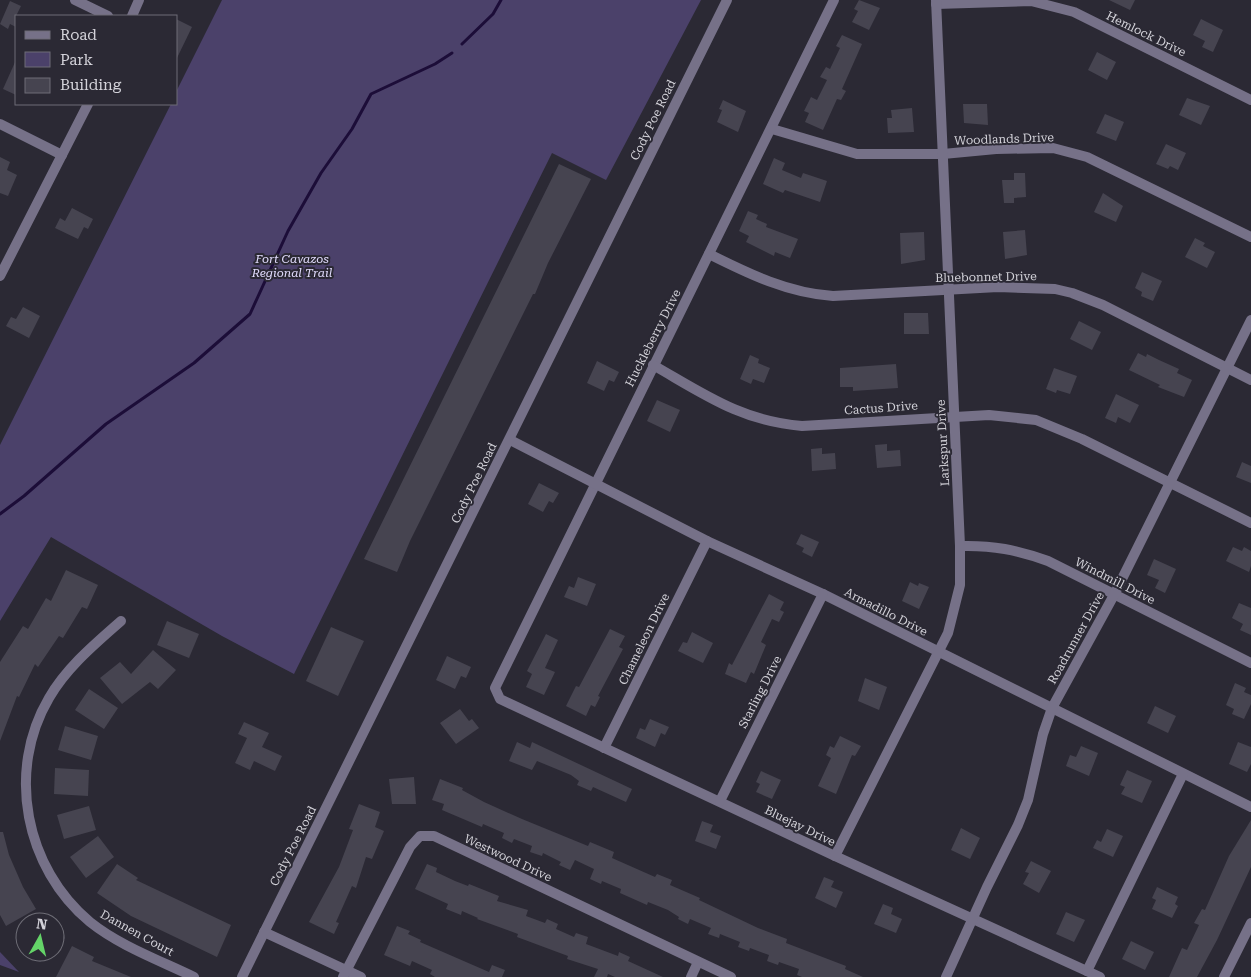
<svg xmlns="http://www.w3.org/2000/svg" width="1251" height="977" viewBox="0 0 1251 977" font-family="'Roboto Serif',serif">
<rect width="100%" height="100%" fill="#2b2934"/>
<!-- green -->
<g fill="#4b416a">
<path d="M222,0H701L606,180L552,153L294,674L222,636L51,537L0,621V445L171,104H176V92Z"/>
<path d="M0,952L19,972L0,965Z"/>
</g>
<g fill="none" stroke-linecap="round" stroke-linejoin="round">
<!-- stream -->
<g stroke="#1c0d38" stroke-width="3">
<path d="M462,44L493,14L501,0"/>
<path d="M0,514L24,496L106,424L194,363L250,314L288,231L321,173L352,129L371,94L435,64L452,53"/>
</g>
</g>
<!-- building -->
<g fill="#464450">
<path d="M859,0L880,8L869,30L852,22L858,11L854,9Z"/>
<path d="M1109,0H1135L1130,10Z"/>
<path d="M10,1L21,6L16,16V27L10,24L8,29L0,24Z"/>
<path d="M176,19L192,27L176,60Z"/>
<path d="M1201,19L1223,30L1213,52L1202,47L1205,41L1193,35Z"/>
<path d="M842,35L862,44L842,89L846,91L841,100L837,99L823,130L805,122L809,113L804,111L811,97L817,100L827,80L820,77L826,67L830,69L840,48L836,46Z"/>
<path d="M1097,52L1116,62L1107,80L1088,70Z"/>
<path d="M16,60V95L3,89Z"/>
<path d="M1187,98L1210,106L1201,125L1179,115Z"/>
<path d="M723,100L746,111L738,132L717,122L722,110L719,109Z"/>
<path d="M963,104H987L988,125L964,123Z"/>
<path d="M912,108L914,132L888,133L887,118H892L891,110Z"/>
<path d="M1105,114L1124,122L1116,141L1096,133Z"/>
<path d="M1166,144L1186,153L1178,170L1170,166L1168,169L1156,164Z"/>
<path d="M0,157L10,162L7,170L17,175L8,196L0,193Z"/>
<path d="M774,158L785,163L782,170L801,178L803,173L827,181L820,202L785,190L783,193L763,184Z"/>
<path d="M559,164L591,179L548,263L535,294H533L410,541L397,572L364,559Z"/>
<path d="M1014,173H1025L1026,197L1014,198V203H1004L1002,180H1014Z"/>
<path d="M1103,193L1123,206L1116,222L1094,212Z"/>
<path d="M72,208L93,219L88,229L84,227L78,239L55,228L60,218L65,221Z"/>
<path d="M748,211L758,215L756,219L767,224L766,227L798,239L790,258L775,252L774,256L746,242L749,236L739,231Z"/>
<path d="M1025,230L1027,255L1005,259L1003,232Z"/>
<path d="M924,232L925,260L901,264L900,233Z"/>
<path d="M1195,238L1205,243L1203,246L1215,252L1207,268L1185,257Z"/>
<path d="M1142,272L1162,281L1153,301L1141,296L1142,292L1135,288Z"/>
<path d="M23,307L40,316L29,338L6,326L11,317L16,319Z"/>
<path d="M904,313H928L929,334H904Z"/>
<path d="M1079,321L1101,332L1092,350L1070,339Z"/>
<path d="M1138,353L1146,357L1147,354L1159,360L1179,369L1177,373L1192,380L1184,397L1158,387L1160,385L1129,370Z"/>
<path d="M750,355L759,359L758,363L770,368L764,383L753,379L751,384L740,379Z"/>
<path d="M597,361L619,372L614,382L609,380L604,391L587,383Z"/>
<path d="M896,364L898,388L853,391V387H840V368Z"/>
<path d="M1054,368L1077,376L1070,394L1057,390L1056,393L1046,389Z"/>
<path d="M1116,394L1139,405L1130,423L1118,417L1116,423L1105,418Z"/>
<path d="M657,400L680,410L670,432L647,421Z"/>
<path d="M887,444V451L900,450L901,466L877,468L875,445Z"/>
<path d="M822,448V454L835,453L836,469L812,471L811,449Z"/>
<path d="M1242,462L1251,466V483L1236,477Z"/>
<path d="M539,483L559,493L553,503L549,501L543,512L528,504Z"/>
<path d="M801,534L819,542L812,557L802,552L804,548L796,544Z"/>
<path d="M1233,547L1242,551L1244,547L1251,551V566L1249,572L1226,561Z"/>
<path d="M1154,559L1176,569L1165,593L1155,588L1159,580L1147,575Z"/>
<path d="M66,570L98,585L87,609L82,607L63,638L59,636L38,667L35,664L19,697L17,696L0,741V662L23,626L28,629L46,598L51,601Z"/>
<path d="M578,577L596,584L587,606L564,597L569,586L574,588Z"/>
<path d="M910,582L918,586L919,583L929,587L919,609L902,601Z"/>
<path d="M769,594L784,602L780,610L784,612L779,622L772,619L761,642L766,645L754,674L751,672L746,683L725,674L729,663L732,665Z"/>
<path d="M1239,603L1251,608V635L1240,630L1243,624L1232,618Z"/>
<path d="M167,621L199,634L189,658L157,645Z"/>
<path d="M331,627L364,641L338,696L306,681Z"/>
<path d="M610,629L625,636L619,647L623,649L598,696L600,697L595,707L591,705L586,716L566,706L576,686L579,687Z"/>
<path d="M692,632L713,643L703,663L678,651L683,642L687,643Z"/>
<path d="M546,634L558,640L545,668L555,672L544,695L526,687L532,674L527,671Z"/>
<path d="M153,650L176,670L158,689L150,682L122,704L100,678L120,662L131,674Z"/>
<path d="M447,656L471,667L466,678L461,676L455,689L436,680Z"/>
<path d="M865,678L887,687L879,710L858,701Z"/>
<path d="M1235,683L1246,688L1244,692L1251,695V704L1244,719L1232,714L1234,709L1226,705Z"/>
<path d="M89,689L118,708L104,729L75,710Z"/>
<path d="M1155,706L1176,716L1168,733L1147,723Z"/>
<path d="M460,709L469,721L472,719L479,728L456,744L440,723Z"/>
<path d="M650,719L669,727L665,735L661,733L655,747L636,738L640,728L645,730Z"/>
<path d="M244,722L269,733L262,747L282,756L275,771L254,761L250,770L235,763L247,738L238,734Z"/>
<path d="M65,726L98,736L91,760L58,750Z"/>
<path d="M840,736L861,746L855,756L852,755L836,794L818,786L831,758L826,755L830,746L834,748Z"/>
<path d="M517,742L530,748L532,742L632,789L626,802L593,787L591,791L577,785L579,781L571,775L537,761L532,770L509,761Z"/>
<path d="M1238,742L1251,747V764L1247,772L1229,764Z"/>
<path d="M1081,746L1098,753L1089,776L1066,766L1070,755L1076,757Z"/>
<path d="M55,768L89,770L88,796L54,794Z"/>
<path d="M1127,770L1152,781L1142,803L1121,794L1125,787L1120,785Z"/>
<path d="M761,771L781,780L772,799L756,792L760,784L756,782Z"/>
<path d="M414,777L416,804H392L389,779Z"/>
<path d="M440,779L463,788L462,790L484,802L522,819L588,846L590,842L614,852L612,858L655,877L657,874L672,880L670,885L700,898L699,900L758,928L787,939L786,943L846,966L845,969L863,977H802L797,975L799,969L779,962L778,965L767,961L769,955L750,948L749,951L738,947L740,942L720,934L719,938L708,934L711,928L690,919L688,924L678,919L679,917L668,910L648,902L647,905L620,893L621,889L602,881L601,884L590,879L594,869L575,860L570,870L559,865L561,862L543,853L542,856L530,852L532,846L514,839L512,843L502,838L504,833L483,824L482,827L442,810L444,804L432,800Z"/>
<path d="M359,804L380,812L375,827L384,831L372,859L366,857L356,888L352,886L336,922L339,923L334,934L309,922L339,867L353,830L349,829Z"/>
<path d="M89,806L96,830L64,839L57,815Z"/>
<path d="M1251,820V867L1217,940L1197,977H1169L1182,948L1187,950L1199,925L1194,923L1202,909L1205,910L1229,856Z"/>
<path d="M702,821L713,825L710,832L721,836L716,849L695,841Z"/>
<path d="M961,828L980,838L970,859L951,850Z"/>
<path d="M1107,829L1123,836L1113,857L1093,848L1097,840L1101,842Z"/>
<path d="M0,832H3L9,855L23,887L36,909L6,926L0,915Z"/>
<path d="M98,836L114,857L86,878L70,857Z"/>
<path d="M1031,861L1051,871L1039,893L1023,884L1029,873L1025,872Z"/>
<path d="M117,864L138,878L136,880L231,925L217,957L131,916L97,893Z"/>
<path d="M427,864L437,868L436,872L455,881L468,886L469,884L499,896L497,901L528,910L526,916L545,923L547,919L558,924L556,929L574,937L576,933L588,937L586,944L618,956L619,952L630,957L628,961L663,977H615L608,974L607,977H594L598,969L567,959L568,956L517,937L518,934L477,919L478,918L462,911L461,915L446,909L448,904L415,889Z"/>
<path d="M824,877L834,881L831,887L843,892L836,908L815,898Z"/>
<path d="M1157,887L1178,897L1175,904L1178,906L1172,918L1152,909L1156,900L1152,898Z"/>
<path d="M883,904L893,908L891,914L902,919L896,933L874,924Z"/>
<path d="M1066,912L1085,920L1074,942L1056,934Z"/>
<path d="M397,926L410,931L408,934L421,940L420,942L489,972L492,965L505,970L502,977H435L430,974L432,970L412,961L410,966L384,955Z"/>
<path d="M55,927L65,938L55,948Z"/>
<path d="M1131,941L1154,952L1145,970L1122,959Z"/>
<path d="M72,946L94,957L92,961L131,977H56Z"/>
<path d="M30,952H50L40,962Z"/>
</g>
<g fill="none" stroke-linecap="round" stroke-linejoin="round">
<!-- street -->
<g stroke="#767188" stroke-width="10">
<path d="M75,0L108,16"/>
<path d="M834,0L495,688L500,699L835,856L1100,977"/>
<path d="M936,4L1031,1L1074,12L1251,100"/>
<path d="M132,16L139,0"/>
<path d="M0,124L62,155"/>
<path d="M772,129L857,154H943L996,149L1053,148L1087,157L1251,237"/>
<path d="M709,254C749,274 788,293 833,296L998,287L1055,289L1072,293L1103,305L1251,380"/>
<path d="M0,276L88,104"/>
<path d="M653,365C704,394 741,421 802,426L989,415L1036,420L1082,439L1251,523"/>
<path d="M510,440L707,541L823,594L1251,807"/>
<path d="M960,546C992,545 1018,550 1048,561L1251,663"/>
<path d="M121,621C95,644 67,667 49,698C6,771 25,868 90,922C120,946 159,960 194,977"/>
<path d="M604,748L707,541"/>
<path d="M720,801L823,594"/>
<path d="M835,856L948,633L960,585V546L936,0"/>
<path d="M264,932L361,977"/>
<path d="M1087,971L1183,774"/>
<path d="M242,977L727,0"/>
<path d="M343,977L410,847L420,836H434L731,977"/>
<path d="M691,977L698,962"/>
<path d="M946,977L987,887L1018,825L1028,800L1043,734L1052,708L1114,595L1251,320"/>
<path d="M1224,977L1251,923"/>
</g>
</g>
<g text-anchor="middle" stroke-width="4" stroke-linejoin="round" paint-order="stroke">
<!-- street labels -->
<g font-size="12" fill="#d3d2d9" stroke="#2b2934">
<text transform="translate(1146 34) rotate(26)" y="4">Hemlock Drive</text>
<text transform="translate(653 120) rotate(-64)" y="4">Cody Poe Road</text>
<text transform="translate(1004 139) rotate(-2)" y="4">Woodlands Drive</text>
<text transform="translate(986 277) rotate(-1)" y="4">Bluebonnet Drive</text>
<text transform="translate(653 338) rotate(-63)" y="4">Huckleberry Drive</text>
<text transform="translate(881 408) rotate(-4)" y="4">Cactus Drive</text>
<text transform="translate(943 443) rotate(-93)" y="4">Larkspur Drive</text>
<text transform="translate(474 483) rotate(-64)" y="4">Cody Poe Road</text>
<text transform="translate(1115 581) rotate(27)" y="4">Windmill Drive</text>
<text transform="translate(886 612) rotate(27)" y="4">Armadillo Drive</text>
<text transform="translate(1076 638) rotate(-61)" y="4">Roadrunner Drive</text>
<text transform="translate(644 639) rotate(-64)" y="4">Chameleon Drive</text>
<text transform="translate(760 692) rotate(-63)" y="4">Starling Drive</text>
<text transform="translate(800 826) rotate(26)" y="4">Bluejay Drive</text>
<text transform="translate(293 846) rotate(-63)" y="4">Cody Poe Road</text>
<text transform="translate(508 858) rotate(25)" y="4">Westwood Drive</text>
<text transform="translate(137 933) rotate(29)" y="4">Dannen Court</text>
</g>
<!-- park labels -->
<g font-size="12" font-style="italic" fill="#e1dbfc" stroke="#2b2934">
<text x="292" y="263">Fort Cavazos<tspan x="292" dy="14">Regional Trail</tspan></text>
</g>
</g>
<!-- legend -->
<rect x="15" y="15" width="162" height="90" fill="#2b2934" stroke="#6e6d76"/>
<rect x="25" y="31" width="25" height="8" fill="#767188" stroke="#6e6d76"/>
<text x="60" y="40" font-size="15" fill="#d3d2d9">Road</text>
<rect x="25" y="52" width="25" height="15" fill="#4b416a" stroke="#6e6d76"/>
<text x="60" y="65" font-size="15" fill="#d3d2d9">Park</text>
<rect x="25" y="78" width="25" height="15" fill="#464450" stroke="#6e6d76"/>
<text x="60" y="90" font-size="15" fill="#d3d2d9">Building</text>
<!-- north arrow -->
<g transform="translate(40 937) rotate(8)"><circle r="24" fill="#2b2934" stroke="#6e6d76"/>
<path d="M0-4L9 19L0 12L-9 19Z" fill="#64d468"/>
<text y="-8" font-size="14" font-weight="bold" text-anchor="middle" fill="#d3d2d9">N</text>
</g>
</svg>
